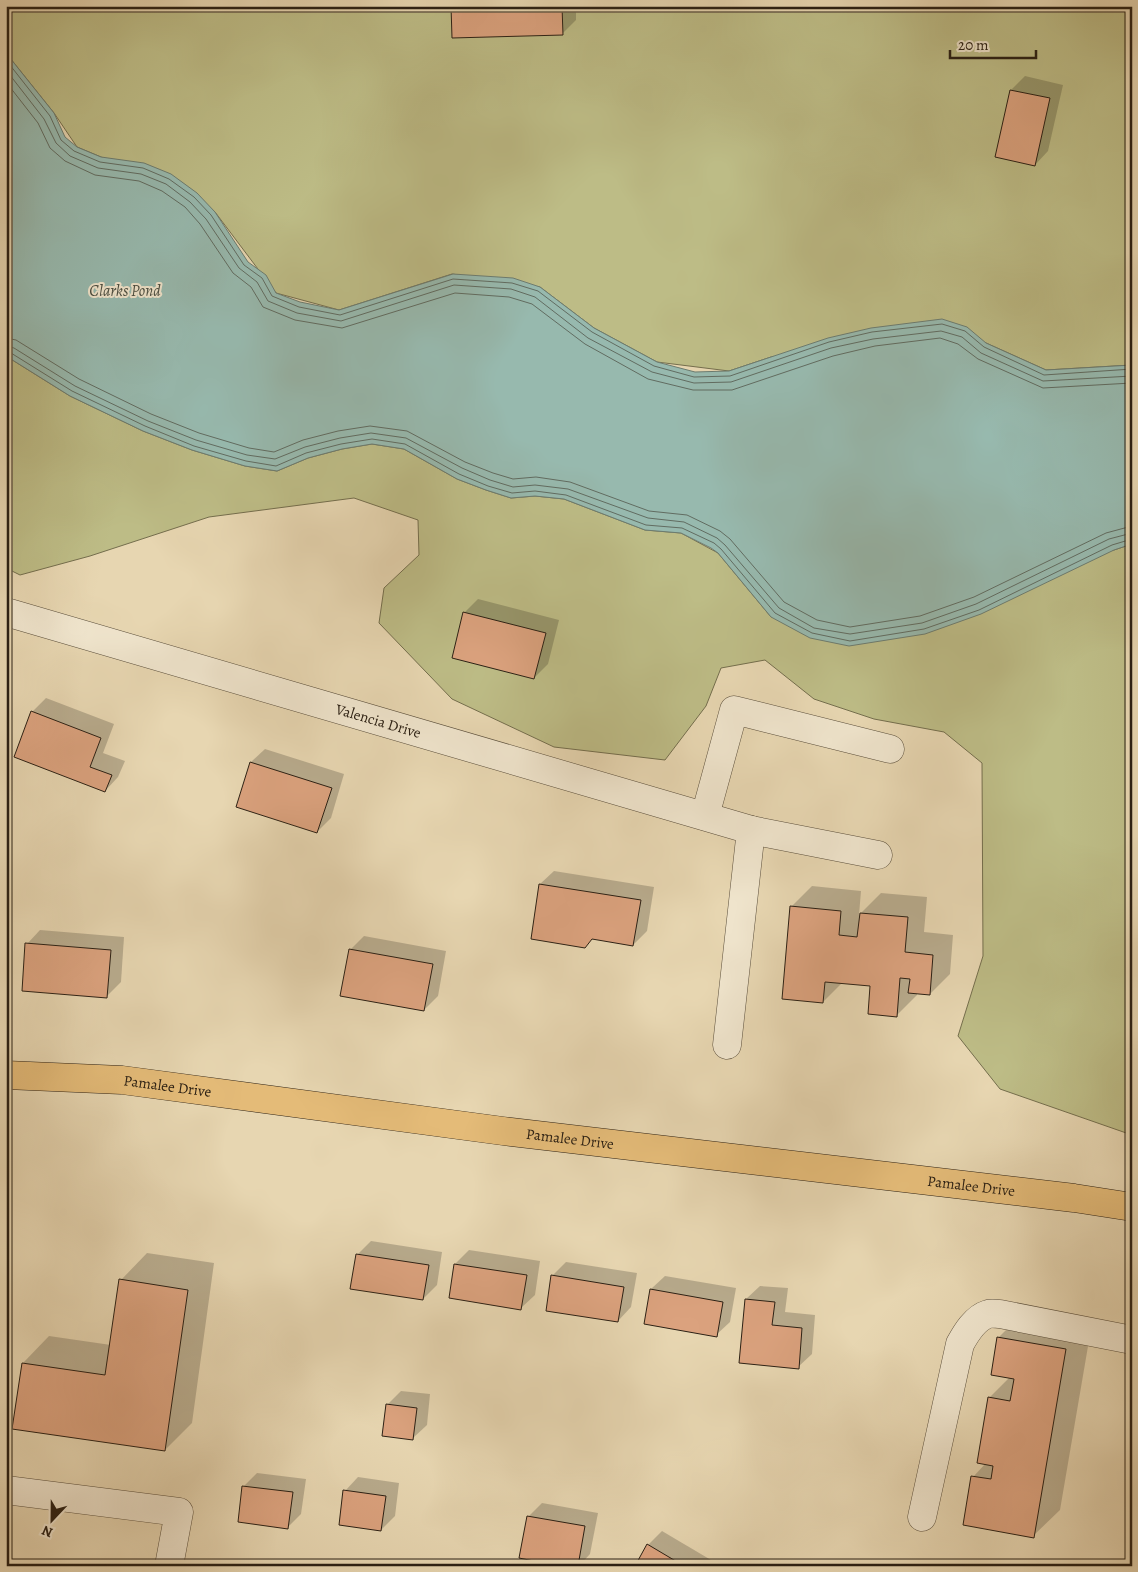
<svg xmlns="http://www.w3.org/2000/svg" width="1138" height="1572" viewBox="0 0 1138 1572" font-family="Alegreya,serif">
<rect width="100%" height="100%" fill="#e7d6b1"/>
<filter id="stains"><feTurbulence type="fractalNoise" baseFrequency=".004" numOctaves="4"/><feColorMatrix values="0 0 0 0 .2 0 0 0 0 .09 0 0 0 0 .02 0 0 0 .5 -.17"/></filter>
<radialGradient id="worn" r=".72"><stop offset=".6" stop-color="#630" stop-opacity="0"/><stop offset="1" stop-color="#630" stop-opacity=".3"/></radialGradient>
<!-- green -->
<g fill="#bdbc86" stroke="#746e4d">
<path d="M6,6H1132V365L1046,370L986,343L771,357L729,371L657,362L594,328L540,287L452,274L339,310L276,293L215,212L101,157L77,147L54,113L6,53Z"/>
<path d="M6,356L70,396L143,431L192,450L245,466L277,471L308,458L342,449L372,444L404,449L457,479L486,490L511,498L535,496L564,499L645,530L681,533L718,553L771,617L1114,550L1132,544V1135L1000,1089L958,1036L983,956L982,763L944,732L874,719L814,699L765,660L721,668L706,706L665,760L554,747L452,699L379,623L384,588L419,555L418,520L354,498L209,517L90,556L20,575L6,568Z"/>
</g>
<!-- water -->
<path fill="#97b9ae" stroke="#6c7c70" d="M6,53L54,113L65,137L77,147L101,157L144,163L171,174L197,193L215,212L248,262L266,275L276,293L300,302L339,310L453,274L513,278L540,287L594,328L657,362L695,372L729,371L828,338L871,328L942,319L967,327L986,343L1046,370L1132,365V544L1114,550L981,614L925,634L849,646L810,638L771,617L718,553L711,548L681,533L645,530L564,499L535,496L511,498L486,490L457,479L404,449L372,444L342,449L308,458L277,471L245,466L192,450L143,431L70,396L6,356Z"/>
<!-- shadow -->
<g fill="#0003">
<path d="M452,6H576V20L563,33Z"/>
<path d="M1025,76L1063,85L1048,151L1035,165L1011,90Z"/>
<path d="M478,599L559,620L548,664L534,678L453,657L465,612Z"/>
<path d="M46,698L114,724L103,753L125,761L118,777L105,791L32,712Z"/>
<path d="M265,749L344,774L331,818L317,832L251,762Z"/>
<path d="M554,871L654,887L647,931L633,945L593,938L585,946L540,884Z"/>
<path d="M812,886L861,891L859,915L881,893L927,897L924,932L953,935L950,974L930,994L917,993V995L896,1016L872,985L843,982L823,1002L791,907Z"/>
<path d="M40,930L124,937L121,982L107,996L27,944Z"/>
<path d="M364,936L446,951L438,996L424,1010L350,950Z"/>
<path d="M371,1241L442,1252L437,1285L423,1299L357,1255Z"/>
<path d="M469,1250L540,1261L535,1295L521,1308L450,1297L455,1264Z"/>
<path d="M147,1253L214,1263L192,1423L165,1450L23,1363L49,1336L111,1345L121,1280Z"/>
<path d="M566,1262L637,1273L631,1307L618,1321L552,1276Z"/>
<path d="M665,1276L736,1288L730,1322L716,1335L651,1289Z"/>
<path d="M760,1286L788,1288L785,1312L815,1315L812,1354L798,1367L746,1299Z"/>
<path d="M1025,1311L1092,1323L1060,1510L1033,1536L973,1477L986,1463L989,1398L1010,1377L998,1338Z"/>
<path d="M401,1391L430,1394L427,1425L413,1438L387,1405Z"/>
<path d="M257,1473L306,1479L301,1514L288,1527L243,1487Z"/>
<path d="M358,1477L399,1483L395,1516L381,1530L345,1491Z"/>
<path d="M542,1503L598,1513L590,1554L579,1566H566L528,1517Z"/>
<path d="M662,1531L711,1560L707,1566H636L648,1545Z"/>
</g>
<g fill="none" stroke-linecap="round" stroke-linejoin="round">
<!-- shore -->
<g stroke="#616c61" stroke-width="1">
<path d="M6,60L50,116L61,140L74,151L100,162L143,168L169,179L194,197L211,215L244,265L262,278L272,296L299,307L340,315L453,279L512,283L538,291L592,332L654,366L694,377L730,376L829,342L872,332L942,324L965,331L984,347L1044,375L1132,369"/>
<path d="M6,70L44,119L56,143L70,156L98,168L141,174L166,184L190,202L206,219L239,268L257,282L268,301L297,313L341,321L454,285L511,289L535,297L588,338L652,372L694,383L731,382L831,348L873,339L941,331L962,337L981,353L1043,381L1132,376"/>
<path d="M6,82L38,123L50,148L65,161L95,175L139,181L162,191L185,207L200,224L233,273L251,287L263,307L295,320L342,328L455,293L509,297L532,304L585,344L648,379L693,390H732L833,356L875,346L940,338L958,344L978,359L1043,388L1132,383"/>
<path d="M6,338L16,340L79,379L151,414L199,433L249,448L274,452L303,440L338,431L370,426L407,431L465,462L493,473L513,479L536,477L570,482L649,511L687,515L720,531L730,539L784,602L817,620L850,627L920,616L974,597L1106,533L1132,526"/>
<path d="M6,346L14,348L75,386L148,421L196,440L247,455L275,459L305,447L340,438L371,433L406,438L462,468L490,480L513,487L535,485L568,489L648,518L684,522L717,538L725,545L779,608L814,628L850,634L922,623L976,604L1109,539L1132,533"/>
<path d="M6,352L11,353L72,391L145,426L194,446L246,461L276,466L306,453L341,444L372,439L405,444L459,474L488,486L512,493L535,491L566,495L646,525L682,528L714,543L721,549L775,613L812,633L850,641L924,629L979,610L1112,545L1132,539"/>
</g>
</g>
<!-- building -->
<g fill="#dba27e" stroke="#2b2014">
<path d="M451,6H562L563,35L452,38Z"/>
<path d="M1010,90L1050,98L1035,166L995,157Z"/>
<path d="M463,612L546,633L534,679L452,658Z"/>
<path d="M31,711L101,738L90,767L112,775L105,792L14,757Z"/>
<path d="M250,762L332,788L317,833L236,807Z"/>
<path d="M539,884L641,900L633,946L592,939L585,948L531,939Z"/>
<path d="M790,906L841,911L839,935L857,937L860,913L908,917L905,952L933,955L930,995L908,993L910,979L900,978L897,1017L868,1014L870,986L825,982L823,1003L782,999Z"/>
<path d="M25,943L111,950L107,998L22,991Z"/>
<path d="M349,949L433,964L424,1011L340,996Z"/>
<path d="M356,1254L429,1265L423,1300L350,1289Z"/>
<path d="M454,1264L527,1275L521,1310L449,1298Z"/>
<path d="M551,1275L624,1287L618,1322L546,1311Z"/>
<path d="M119,1279L188,1290L165,1451L12,1429L22,1363L105,1375Z"/>
<path d="M650,1289L723,1302L717,1337L644,1324Z"/>
<path d="M745,1299L775,1302L772,1325L802,1328L799,1369L739,1363Z"/>
<path d="M997,1337L1066,1349L1034,1538L963,1525L971,1476L991,1479L993,1466L977,1463L988,1397L1010,1401L1014,1379L991,1375Z"/>
<path d="M386,1404L417,1408L413,1440L382,1436Z"/>
<path d="M242,1486L293,1492L288,1529L238,1522Z"/>
<path d="M343,1490L386,1496L381,1531L339,1525Z"/>
<path d="M527,1516L585,1526L578,1566H559L519,1558Z"/>
<path d="M647,1544L684,1566H635Z"/>
</g>
<g fill="none" stroke-linecap="round" stroke-linejoin="round">
<!-- minor casing -->
<g stroke="#5a4e3b" stroke-width="29">
<g id="minor">
<path id="s1" d="M6,612L751,830L878,855"/>
<path d="M705,816L734,710L890,749"/>
<path d="M727,1045L751,830"/>
<path d="M6,1490L179,1512L169,1566"/>
<path d="M922,1517L960,1344C966,1333 975,1318 988,1314C991,1313 997,1314 1000,1314L1132,1340"/>
</g>
</g>
<!-- major casing -->
<g stroke="#2b2014" stroke-width="29">
<g id="major">
<path id="s2" d="M6,1075L122,1080L503,1131L1074,1198L1132,1207"/>
</g>
</g>
<!-- minor -->
<use href="#minor" stroke="#efe4cc" stroke-width="28"/>
<!-- major -->
<use href="#major" stroke="#e4bb78" stroke-width="28"/>
</g>
<g text-anchor="middle" stroke-width="4" stroke-linejoin="round" paint-order="stroke">
<!-- street labels -->
<g font-size="15" fill="#2b2014" stroke="#efe4cc">
<text dy="5" stroke="none"><textPath href="#s1" startOffset="388">Valencia Drive</textPath></text>
<text dy="5" stroke="none"><textPath href="#s2" startOffset="162">Pamalee Drive</textPath></text>
<text dy="5" stroke="none"><textPath href="#s2" startOffset="568">Pamalee Drive</textPath></text>
<text dy="5" stroke="none"><textPath href="#s2" startOffset="972">Pamalee Drive</textPath></text>
</g>
<!-- water labels -->
<g font-size="16" font-style="italic" fill="#4b4e42" stroke="#efe4cc">
<text x="125" y="296">Clarks Pond</text>
</g>
</g>
<!-- margin -->
<rect width="1138" height="1572" fill="none" stroke="#e7d6b1" stroke-width="25"/>
<rect x="8" y="8" width="1123" height="1557" fill="none" stroke="#2b2014" stroke-width="2.5"/>
<rect x="12" y="12" width="1113" height="1547" fill="none" stroke="#2b2014"/>
<!-- north arrow -->
<g transform="translate(52 1520) rotate(202)" stroke="#efe4cc" stroke-width="4" paint-order="stroke">
<path d="M0-4L9 19L0 12L-9 19Z" fill="#2b2014"/>
<text y="-8" font-size="14" font-weight="bold" text-anchor="middle" fill="#2b2014">N</text>
</g>
<!-- scale -->
<path d="M950 50v8h86v-8" fill="none" stroke="#2b2014" stroke-width="2.5"/>
<text x="958" y="50" font-size="15" fill="#2b2014" stroke="#efe4cc" stroke-width="4" paint-order="stroke">20 m</text>
<rect width="100%" height="100%" filter="url(#stains)"/>
<rect width="100%" height="100%" fill="url(#worn)"/>
</svg>
